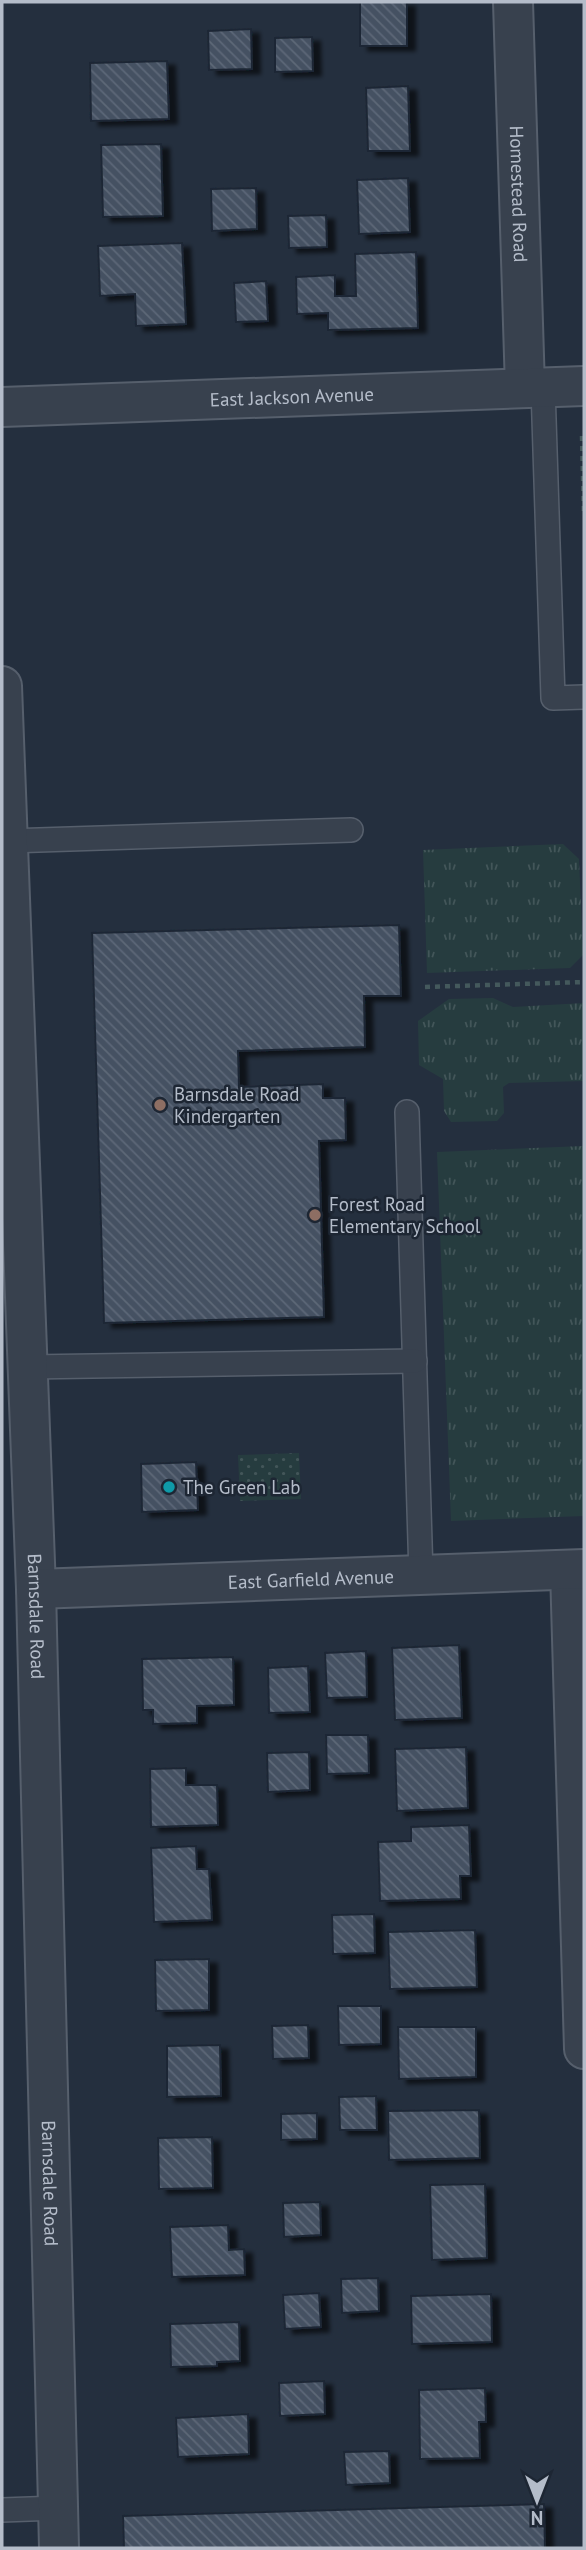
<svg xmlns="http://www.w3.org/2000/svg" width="586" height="2550" viewBox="0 0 586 2550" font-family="'PT Sans',sans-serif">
<defs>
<pattern id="grass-dots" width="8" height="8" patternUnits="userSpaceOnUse" patternTransform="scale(1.75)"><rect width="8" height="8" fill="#263c3f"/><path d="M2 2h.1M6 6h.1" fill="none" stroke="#435659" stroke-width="1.8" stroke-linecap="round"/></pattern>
<pattern id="park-tufts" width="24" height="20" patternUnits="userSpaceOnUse" patternTransform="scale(1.75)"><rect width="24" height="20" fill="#263c3f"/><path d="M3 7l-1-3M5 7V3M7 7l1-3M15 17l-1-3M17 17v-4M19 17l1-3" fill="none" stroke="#435659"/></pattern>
<pattern id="building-back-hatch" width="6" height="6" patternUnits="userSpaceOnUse" patternTransform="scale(1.75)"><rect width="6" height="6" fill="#455162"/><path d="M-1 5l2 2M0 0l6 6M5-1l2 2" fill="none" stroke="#5d6877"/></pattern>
<filter id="shadow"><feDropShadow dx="8" dy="4.5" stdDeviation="2" flood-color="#0009"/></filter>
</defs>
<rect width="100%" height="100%" fill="#242f3e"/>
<!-- grass -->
<path fill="url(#grass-dots)" d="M299,1453L301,1499L240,1501L238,1455Z"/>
<!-- park -->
<g fill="url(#park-tufts)">
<path d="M563,844L579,859L583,955L570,968L427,973L423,850Z"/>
<path d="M493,998L513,1007L584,1003V1081L509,1083L503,1087L504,1113L497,1121L451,1122L444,1111L443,1079L419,1065L418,1021L449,999Z"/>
<path d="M584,1146V1516L451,1521L437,1152Z"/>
</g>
<!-- building -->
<g fill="url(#building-back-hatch)" stroke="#1f2835" stroke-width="2" filter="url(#shadow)">
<rect x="360" y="2" width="47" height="44"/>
<path d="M251,29L252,69L209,70L208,31Z"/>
<path d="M312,37L313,71L275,72V38Z"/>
<path d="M167,61L169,119L91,121L90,63Z"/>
<path d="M408,86L410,151H368L366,88Z"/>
<path d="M161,144L163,216L103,217L101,145Z"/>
<path d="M408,178L410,232L359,234L357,180Z"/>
<path d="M256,188L257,229L212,231L211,189Z"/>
<path d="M326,215L327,247L289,248L288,216Z"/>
<path d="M182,243L186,324L136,326L135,294L100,296L98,246Z"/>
<path d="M416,252L418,328L328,330V313L297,314L296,277L335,275V296H356L355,254Z"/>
<path d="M266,281L268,321L236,322L234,283Z"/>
<path d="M399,925L401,996H364L365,1047L238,1051L239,1087L323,1084V1098H345L346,1140L319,1141L324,1317L104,1323L92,933Z"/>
<path d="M196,1462L198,1510L142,1512L141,1464Z"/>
<path d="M459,1645L462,1718L395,1720L392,1648Z"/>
<path d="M366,1651L367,1697L327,1698L325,1653Z"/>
<path d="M233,1657L234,1705L197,1706V1723L153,1724V1710H143L142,1659Z"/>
<path d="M308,1666L310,1712L269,1713L268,1668Z"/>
<path d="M326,1735H368L369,1773L327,1774Z"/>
<path d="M466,1747L468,1808L397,1811L395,1749Z"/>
<path d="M309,1752L310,1790L268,1792L267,1753Z"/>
<path d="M186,1768V1785H217L218,1825L151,1827L150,1769Z"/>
<path d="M469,1825L471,1876H460L461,1899L380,1901L378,1842L411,1841V1827Z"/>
<path d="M196,1846L197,1869H209L212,1920L154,1922L151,1848Z"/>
<path d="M374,1914L375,1953L333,1954L332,1915Z"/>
<path d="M475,1930L477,1987L390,1989L388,1932Z"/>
<path d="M209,1959V2010L156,2011L155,1960Z"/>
<path d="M338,2006H381V2044L339,2045Z"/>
<path d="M308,2025L309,2058L273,2059L272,2026Z"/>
<path d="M398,2027H476V2077L399,2079Z"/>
<path d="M220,2045L221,2096L167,2097V2046Z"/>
<path d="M376,2096L377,2130H340L339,2097Z"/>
<path d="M479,2110L480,2158L389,2160L388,2111Z"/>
<path d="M317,2113V2139L281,2140V2114Z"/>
<path d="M212,2137L213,2188L159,2189L158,2138Z"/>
<path d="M485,2184L487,2258L432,2260L430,2185Z"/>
<path d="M320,2202L321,2235L284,2237L283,2203Z"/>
<path d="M228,2225L229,2250L244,2249L245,2275L172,2277L170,2227Z"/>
<path d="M378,2278L379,2311L342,2313L341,2279Z"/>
<path d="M319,2293L321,2327L285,2329L283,2295Z"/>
<path d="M491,2294L492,2342L412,2344L411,2296Z"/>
<path d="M239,2322L240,2361L217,2362V2366L171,2367L170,2324Z"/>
<path d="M324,2381L325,2414L280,2416L279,2383Z"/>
<path d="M485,2388L486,2422H479L480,2458L420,2459L419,2390Z"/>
<path d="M248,2414L249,2454L178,2457L176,2418Z"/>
<path d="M389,2451L390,2483L346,2485L344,2452Z"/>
<path d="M544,2504L545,2548H124L123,2516Z"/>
</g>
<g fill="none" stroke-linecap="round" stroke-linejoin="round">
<!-- service casing -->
<g stroke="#565f6c" stroke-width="26">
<g id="service">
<path d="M543,388L553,698L584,697"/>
<path d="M8,841L351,830"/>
<path d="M407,1112L421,1575"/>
<path d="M28,1367L415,1361"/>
<path d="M2,2510L58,2508"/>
</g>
</g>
<!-- minor casing -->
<g stroke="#565f6c" stroke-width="42">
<g id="minor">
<path id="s1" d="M513,2L525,388"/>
<path id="s2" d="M2,407L584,386"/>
<path id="s3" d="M2,686L36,1589L59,2548"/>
<path d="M570,1570L584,2049"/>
<path id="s4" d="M36,1589L584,1569"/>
</g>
</g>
<!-- path -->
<g stroke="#44595c" stroke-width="4.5" stroke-dasharray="5 5" stroke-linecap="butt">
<path d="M582,436L584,516"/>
<path d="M425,987L584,982"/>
</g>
<!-- service -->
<use href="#service" stroke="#38414e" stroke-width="23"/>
<!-- minor -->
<use href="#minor" stroke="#38414e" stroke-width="38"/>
</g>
<!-- markers -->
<g fill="#8d6e63" stroke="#1d2633" stroke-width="2.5">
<circle cx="160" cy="1105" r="7"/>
<circle cx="315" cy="1215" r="7"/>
</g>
<circle fill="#0f9aa8" stroke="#1d2633" stroke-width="2.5" cx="169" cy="1487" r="7"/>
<g text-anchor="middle" stroke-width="5" stroke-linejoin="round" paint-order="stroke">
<!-- street labels -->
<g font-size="19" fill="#b4bcc9" stroke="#1d2633">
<text dy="7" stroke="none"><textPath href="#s1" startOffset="192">Homestead Road</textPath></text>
<text dy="7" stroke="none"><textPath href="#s2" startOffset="290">East Jackson Avenue</textPath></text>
<text dy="7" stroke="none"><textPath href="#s4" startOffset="275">East Garfield Avenue</textPath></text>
<text dy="7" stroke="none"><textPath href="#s3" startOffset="931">Barnsdale Road</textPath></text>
<text dy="7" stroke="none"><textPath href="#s3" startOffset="1498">Barnsdale Road</textPath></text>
</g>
<!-- poi labels -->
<g font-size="19" fill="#b4bcc9" stroke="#1d2633" text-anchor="start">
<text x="174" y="1101">Barnsdale Road<tspan x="174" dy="22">Kindergarten</tspan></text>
<text x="329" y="1211">Forest Road<tspan x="329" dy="22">Elementary School</tspan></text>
<text x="183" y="1494">The Green Lab</text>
</g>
</g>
<!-- border -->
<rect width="586" height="2550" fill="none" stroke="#b4bcc9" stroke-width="7"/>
<!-- north arrow -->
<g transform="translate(537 2501) rotate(180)" stroke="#1d2633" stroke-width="5" paint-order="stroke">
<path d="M0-5L12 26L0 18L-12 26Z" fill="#b4bcc9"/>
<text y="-10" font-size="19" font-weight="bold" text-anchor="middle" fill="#b4bcc9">N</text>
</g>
</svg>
